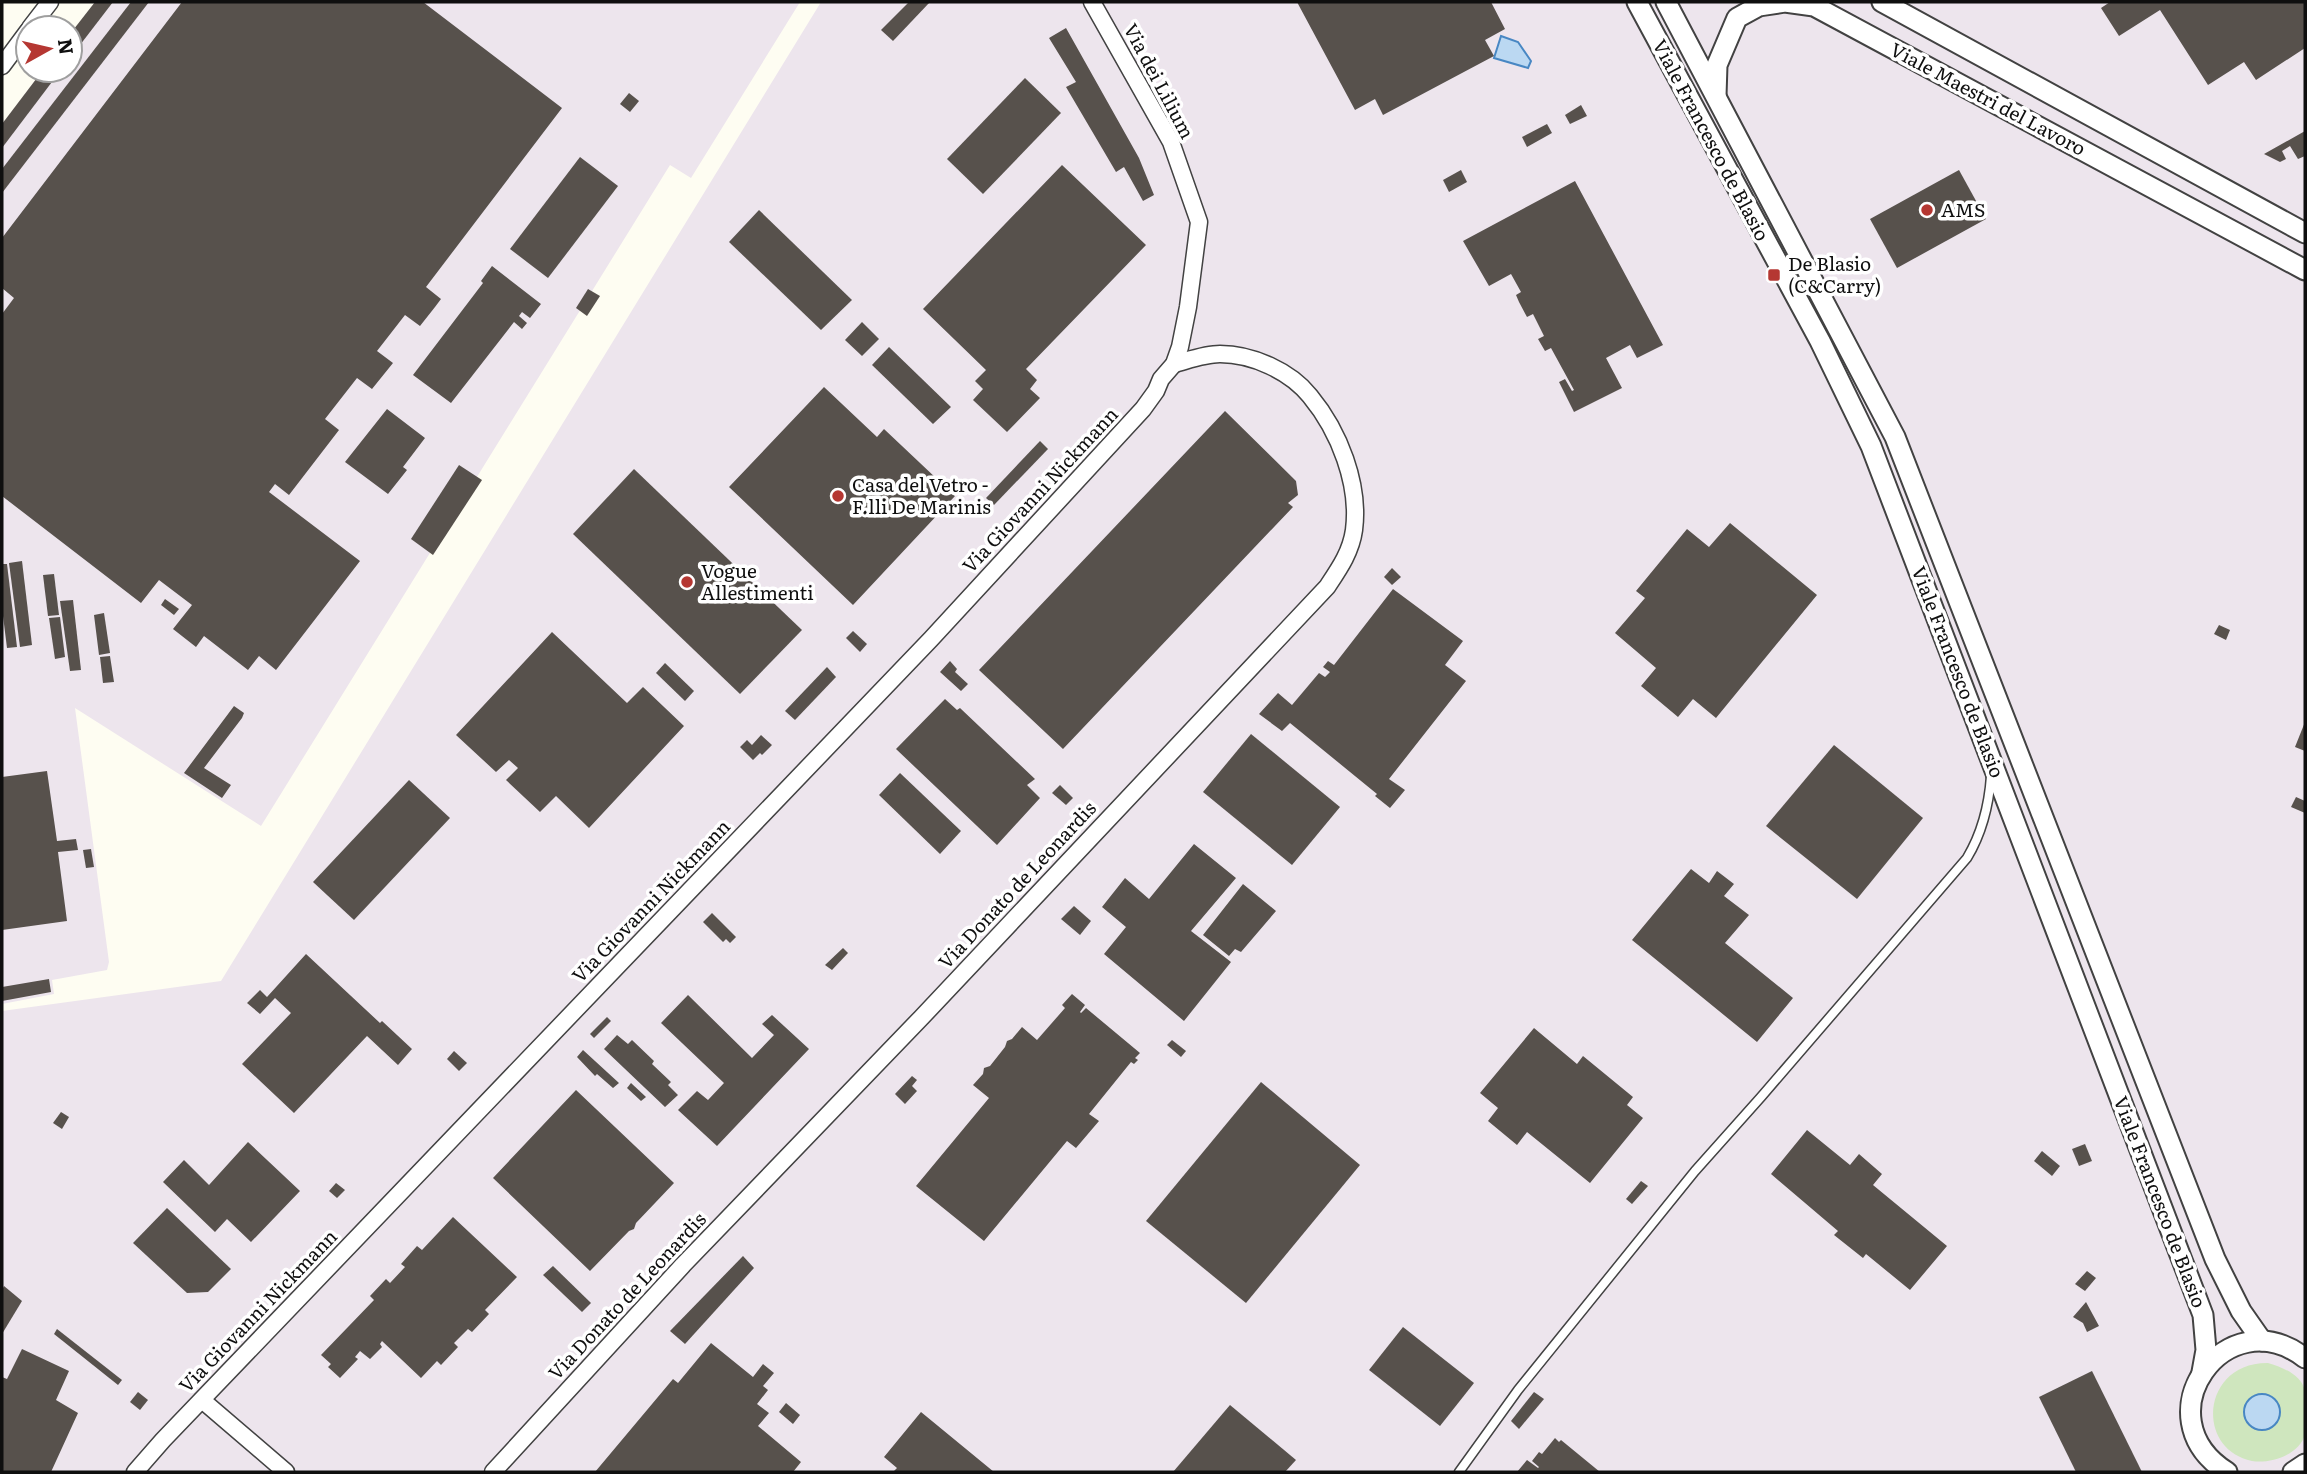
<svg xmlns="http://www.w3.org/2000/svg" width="2307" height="1474" viewBox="0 0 2307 1474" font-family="Literata,serif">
<rect width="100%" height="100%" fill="#fefdf2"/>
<!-- industrial -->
<g fill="#ede5ed">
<path d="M95,2H800L691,178L670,165L261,826L75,708L109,962L107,970L52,980L54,994L2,1004V124L43,70H70V35Z"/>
<path d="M821,2H2305V1472H2V1011L221,981Z"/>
</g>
<!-- green -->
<path fill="#cfe6be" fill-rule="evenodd" d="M2268,1363C2282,1367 2302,1375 2305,1391C2307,1397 2305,1406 2305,1413C2305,1419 2307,1428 2305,1434C2300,1455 2270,1464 2252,1461C2194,1449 2202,1362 2268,1363ZM2258,1395H2264L2275,1400L2278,1419C2272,1429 2263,1432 2252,1428L2248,1401Z"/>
<!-- water -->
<g fill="#bbd8f2" stroke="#4887c3" stroke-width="2">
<path d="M1501,36L1518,42L1531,61L1528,68L1494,58Z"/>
<circle cx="2262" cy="1412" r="18"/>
</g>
<!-- building -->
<g fill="#57514c">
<path d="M95,2H113L70,58V34Z"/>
<path d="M131,2H149L2,193V169Z"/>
<path d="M182,2H423L562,108L426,287L441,299L435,307L420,326L405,315L377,351L393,363L372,389L357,378L325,419L339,430L289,495L275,484L269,492L360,561L276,670L259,656L248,670L204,636L196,647L173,629L192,605L159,580L141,603L2,496V314L14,298L2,288V238Z"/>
<path d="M909,2H930L893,41L881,30Z"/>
<path d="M1297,2H1491L1505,29L1485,40L1494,56L1383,115L1375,99L1355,110Z"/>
<path d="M2110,2H2305V48L2256,80L2244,62L2208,85L2160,10L2119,36L2101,8Z"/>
<path d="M1066,28L1139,158L1154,195L1143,201L1124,167L1116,172L1066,87L1076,82L1049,38Z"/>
<path d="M43,70H61L2,148V124Z"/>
<path d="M1025,78L1061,113L983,194L947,159Z"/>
<path d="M629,93L639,101L630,112L620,104Z"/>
<path d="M1581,105L1587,116L1570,124L1565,115Z"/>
<path d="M1547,124L1552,133L1527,147L1522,137Z"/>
<path d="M2305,131V156L2298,159L2290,146L2282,151L2286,159L2280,162L2264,154Z"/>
<path d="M580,157L618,186L548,278L510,249Z"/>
<path d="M1062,165L1146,245L1026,369L1037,380L1030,389L1040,398L1007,432L973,400L983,389L975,381L986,370L923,309Z"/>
<path d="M1461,170L1467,182L1449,192L1443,180Z"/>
<path d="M1959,170L1986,219L1897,268L1870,219Z"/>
<path d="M1575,181L1663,345L1637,358L1630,345L1606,358L1622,388L1574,412L1559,382L1565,379L1572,391L1574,390L1551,348L1545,351L1538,339L1544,336L1533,314L1527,317L1519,302L1516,295L1521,292L1511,274L1489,286L1463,241Z"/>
<path d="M759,210L852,300L821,330L729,242Z"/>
<path d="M492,266L541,304L530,318L522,312L519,316L527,323L522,329L514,322L451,403L413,375L483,283L481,281Z"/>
<path d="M588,289L600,296L587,316L576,308Z"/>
<path d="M862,322L879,339L862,356L845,340Z"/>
<path d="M889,347L951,407L933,424L872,365Z"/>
<path d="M824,387L877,437L884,429L955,496L853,605L729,487Z"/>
<path d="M387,409L425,438L403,467L407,470L388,494L345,462Z"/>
<path d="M1225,411L1296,481L1298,495L1288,503L1293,507L1063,749L979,670Z"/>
<path d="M1040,441L1048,449L994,505L986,498Z"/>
<path d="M459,465L482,480L433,555L411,539Z"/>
<path d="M634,469L802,630L740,694L573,534Z"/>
<path d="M1730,523L1817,595L1716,718L1693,699L1678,717L1641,686L1656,668L1615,633L1645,598L1636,591L1687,529L1709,547Z"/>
<path d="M22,561L32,645L20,647L9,563Z"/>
<path d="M2,564H7L17,647L7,648L2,608Z"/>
<path d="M1392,568L1401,577L1392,585L1384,577Z"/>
<path d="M54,574L59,615L48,616L43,575Z"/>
<path d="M1393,589L1463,641L1445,665L1466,681L1389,779L1405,790L1390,808L1375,796L1377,794L1290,723L1282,731L1259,714L1278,693L1292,705L1319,673L1325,677L1330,672L1323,667L1328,661L1334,665Z"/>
<path d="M165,599L179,609L174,615L161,605Z"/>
<path d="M73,600L81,670L70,671L60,601Z"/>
<path d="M104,613L110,653L99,655L94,615Z"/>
<path d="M60,617L65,657L55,659L49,618Z"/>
<path d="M2219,625L2230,630L2226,640L2214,634Z"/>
<path d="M853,631L867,644L860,652L846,638Z"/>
<path d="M552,632L627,703L643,687L684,726L589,828L556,796L540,812L506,780L518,768L509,760L496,772L456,735Z"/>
<path d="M110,656L114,682L103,683L100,657Z"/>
<path d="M950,661L957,669L955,672L968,684L961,691L940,672Z"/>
<path d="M665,663L694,691L685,701L656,673Z"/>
<path d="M827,667L836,677L795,720L785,711Z"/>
<path d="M945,699L957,710L960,708L1035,779L1027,785L1040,798L997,845L896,749Z"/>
<path d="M234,706L244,713L242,718L204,768L231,785L222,798L184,773Z"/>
<path d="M2305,722V751L2295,747Z"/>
<path d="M1251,734L1340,807L1292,865L1203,792Z"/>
<path d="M761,735L772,745L762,755L760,753L753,760L740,747L747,740L752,745Z"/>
<path d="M1834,745L1923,818L1857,899L1766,826Z"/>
<path d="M47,771L57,841L76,839L78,850L58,852L67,921L2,930V777Z"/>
<path d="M900,773L961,831L940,854L879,795Z"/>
<path d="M409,780L450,818L354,920L313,882Z"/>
<path d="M1060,785L1073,798L1066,805L1052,793Z"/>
<path d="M2296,797L2305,801V813L2291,807Z"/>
<path d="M1194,844L1236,878L1191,931L1231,962L1184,1021L1104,954L1126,927L1102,907L1125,878L1149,899Z"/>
<path d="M91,849L94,867L86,868L83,850Z"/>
<path d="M1691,869L1709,883L1717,871L1734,884L1724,896L1749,915L1725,943L1793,998L1757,1042L1632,940Z"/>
<path d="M1243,884L1276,911L1241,952L1235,949L1229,956L1203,935Z"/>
<path d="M1074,906L1091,921L1080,935L1061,919Z"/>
<path d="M712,913L736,937L730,943L726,939L723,942L703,922Z"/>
<path d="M843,948L848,953L832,970L825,965Z"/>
<path d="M306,954L380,1023L382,1021L412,1049L398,1065L367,1036L294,1113L242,1064L291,1013L275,998L260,1014L247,1003L260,990L267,997Z"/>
<path d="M49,979L51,992L2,1001V987Z"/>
<path d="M1072,994L1085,1005L1080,1012L1081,1013L1086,1008L1140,1053L1135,1058L1138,1060L1134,1064L1131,1062L1089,1114L1099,1121L1076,1148L1067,1141L984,1241L916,1186L989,1098L973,1085L983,1074L984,1068L990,1066L1005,1047L1007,1041L1012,1039L1022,1027L1037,1040L1065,1008L1062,1005Z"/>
<path d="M688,995L752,1058L774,1035L762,1024L772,1015L809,1049L717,1146L678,1110L697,1091L708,1100L724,1083L661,1023Z"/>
<path d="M607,1017L611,1021L594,1038L590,1034Z"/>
<path d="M1534,1028L1577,1064L1583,1056L1633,1097L1627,1105L1643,1118L1590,1183L1527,1132L1517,1145L1488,1121L1498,1108L1480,1093Z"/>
<path d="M617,1035L628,1044L632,1040L654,1061L652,1064L671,1082L668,1085L678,1095L665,1107L604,1049Z"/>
<path d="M1172,1040L1186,1051L1181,1057L1167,1045Z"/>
<path d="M583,1050L619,1083L613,1088L597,1074L595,1076L577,1057Z"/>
<path d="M454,1051L467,1063L459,1071L447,1059Z"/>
<path d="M912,1076L917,1080L912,1086L917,1091L905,1104L895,1094Z"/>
<path d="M1261,1082L1360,1165L1246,1303L1146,1221Z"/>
<path d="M631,1083L646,1097L641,1101L627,1088Z"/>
<path d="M576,1090L674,1183L636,1223L634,1229L629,1231L590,1271L493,1178Z"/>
<path d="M61,1112L69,1117L62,1129L53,1123Z"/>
<path d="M1807,1130L1850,1165L1859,1154L1882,1174L1873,1185L1947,1246L1910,1290L1866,1254L1863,1258L1834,1235L1838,1231L1771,1174Z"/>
<path d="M248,1142L300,1191L251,1242L227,1219L215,1232L163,1182L184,1160L209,1185Z"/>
<path d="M2085,1144L2092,1161L2079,1166L2072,1149Z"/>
<path d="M2042,1151L2060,1166L2052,1176L2034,1161Z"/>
<path d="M1641,1181L1648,1186L1632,1204L1626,1199Z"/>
<path d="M336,1183L345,1190L337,1198L329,1191Z"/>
<path d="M167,1208L231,1269L208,1292L187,1293L133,1243Z"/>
<path d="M453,1217L517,1277L485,1310L489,1314L472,1332L468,1329L454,1343L458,1347L441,1365L437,1361L421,1378L382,1341L380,1344L382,1347L370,1359L360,1351L355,1357L358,1359L340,1378L328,1367L331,1364L321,1355L374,1300L370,1296L386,1279L390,1283L405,1267L401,1264L417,1246L422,1250Z"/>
<path d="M743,1256L754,1268L685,1344L670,1331Z"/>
<path d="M553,1266L591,1303L582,1312L543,1275Z"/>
<path d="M2087,1271L2096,1278L2085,1291L2075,1284Z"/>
<path d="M4,1286L22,1301L2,1334V1290Z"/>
<path d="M2086,1302L2099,1326L2087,1332L2083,1323L2073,1317Z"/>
<path d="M1403,1327L1474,1383L1440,1426L1369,1370Z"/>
<path d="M57,1329L122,1380L118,1385L54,1334Z"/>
<path d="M711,1343L753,1377L763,1364L774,1373L763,1386L768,1390L757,1404L769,1413L758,1426L801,1462L793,1472H595L673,1379L678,1383Z"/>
<path d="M22,1349L69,1371L56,1400L78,1413L51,1472H2V1377L7,1379Z"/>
<path d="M2092,1371L2142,1472H2076L2039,1397Z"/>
<path d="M138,1392L148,1400L140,1410L130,1402Z"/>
<path d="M1534,1392L1544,1399L1519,1429L1511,1421Z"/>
<path d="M786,1403L800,1415L793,1424L779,1412Z"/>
<path d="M1230,1405L1296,1460L1285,1472H1173Z"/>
<path d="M921,1412L994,1472H893L897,1468L884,1457Z"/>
<path d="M1555,1438L1559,1442L1561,1440L1600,1472H1517L1527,1460L1538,1468L1539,1467L1532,1461L1539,1452L1542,1454Z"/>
</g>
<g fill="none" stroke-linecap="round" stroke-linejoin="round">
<!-- service casing -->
<g stroke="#424242" stroke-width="11">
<path id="service" d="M1459,1472L1518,1390L1695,1171L1761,1097L1967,858C1982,833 1989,805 1991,776"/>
</g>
<!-- minor casing -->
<g stroke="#424242" stroke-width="19">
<g id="minor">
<path d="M30,28L50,2"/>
<path d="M2,66L28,31"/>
<path d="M202,1400L286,1472"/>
<path d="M135,1472L163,1440L931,639L1143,409L1156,391L1161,379L1174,364L1180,347L1188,307L1199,222L1171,142L1092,2"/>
<path d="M493,1472L683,1265L921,1018L1327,587C1339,569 1351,552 1354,530C1360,484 1339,431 1310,396C1290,371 1252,354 1220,354C1205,354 1189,360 1174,364"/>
</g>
</g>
<!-- tertiary casing -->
<g stroke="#424242" stroke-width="23">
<g id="tertiary">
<path d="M1637,2L1820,341L1871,446L2203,1315L2206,1350L2202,1372"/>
<path d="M1666,2L1895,437L2215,1259L2241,1311L2262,1341"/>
<path d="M1882,2L2305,233"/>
<path d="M1716,96L1717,65L1737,18L1759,6L1785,2L1814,6L2305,270"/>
<path d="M2227,1472C2140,1417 2226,1297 2305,1358"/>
<path d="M2293,1472L2305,1464"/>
</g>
</g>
<!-- service -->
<use href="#service" stroke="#fff" stroke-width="8"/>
<!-- minor -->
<use href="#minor" stroke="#fff" stroke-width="16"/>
<!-- tertiary -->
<use href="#tertiary" stroke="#fff" stroke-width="19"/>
</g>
<!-- markers -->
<g fill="#b53732" stroke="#fff" stroke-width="2.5">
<circle cx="1927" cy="210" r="7"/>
<rect x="1767" y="268" width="14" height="14" rx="3.5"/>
<circle cx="838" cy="496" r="7"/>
<circle cx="687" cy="582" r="7"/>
</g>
<g text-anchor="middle" stroke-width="7" stroke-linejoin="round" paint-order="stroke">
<!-- street labels -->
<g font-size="19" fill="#0f0f0f" stroke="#fff">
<text transform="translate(1159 81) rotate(62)" y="7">Via dei Lilium</text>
<text transform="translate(1988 99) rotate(28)" y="7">Viale Maestri del Lavoro</text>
<text transform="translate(1711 140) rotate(62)" y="7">Viale Francesco de Blasio</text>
<text transform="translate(1040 490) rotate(-47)" y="7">Via Giovanni Nickmann</text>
<text transform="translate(1958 672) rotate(69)" y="7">Viale Francesco de Blasio</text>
<text transform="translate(1017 885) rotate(-47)" y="7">Via Donato de Leonardis</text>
<text transform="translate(651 901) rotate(-46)" y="7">Via Giovanni Nickmann</text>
<text transform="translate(2160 1202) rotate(69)" y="7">Viale Francesco de Blasio</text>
<text transform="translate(627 1296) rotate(-47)" y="7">Via Donato de Leonardis</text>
<text transform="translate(258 1311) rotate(-46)" y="7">Via Giovanni Nickmann</text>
</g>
<!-- poi labels -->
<g font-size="19" fill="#0f0f0f" stroke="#fff" text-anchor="start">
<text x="1941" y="217">AMS</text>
<text x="1788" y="271">De Blasio<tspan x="1788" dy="22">(C&amp;Carry)</tspan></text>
<text x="852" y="492">Casa del Vetro -<tspan x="852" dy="22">F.lli De Marinis</tspan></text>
<text x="701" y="578">Vogue<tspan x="701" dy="22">Allestimenti</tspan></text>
</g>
</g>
<!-- border -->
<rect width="2307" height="1474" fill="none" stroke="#0f0f0f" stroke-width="7"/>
<!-- north arrow -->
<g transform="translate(49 49) rotate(82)"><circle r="33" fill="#ffffff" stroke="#9f9f9f" stroke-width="2"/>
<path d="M0-5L12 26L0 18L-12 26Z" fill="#b53732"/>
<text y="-10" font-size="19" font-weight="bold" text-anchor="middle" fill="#0f0f0f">N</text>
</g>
</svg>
